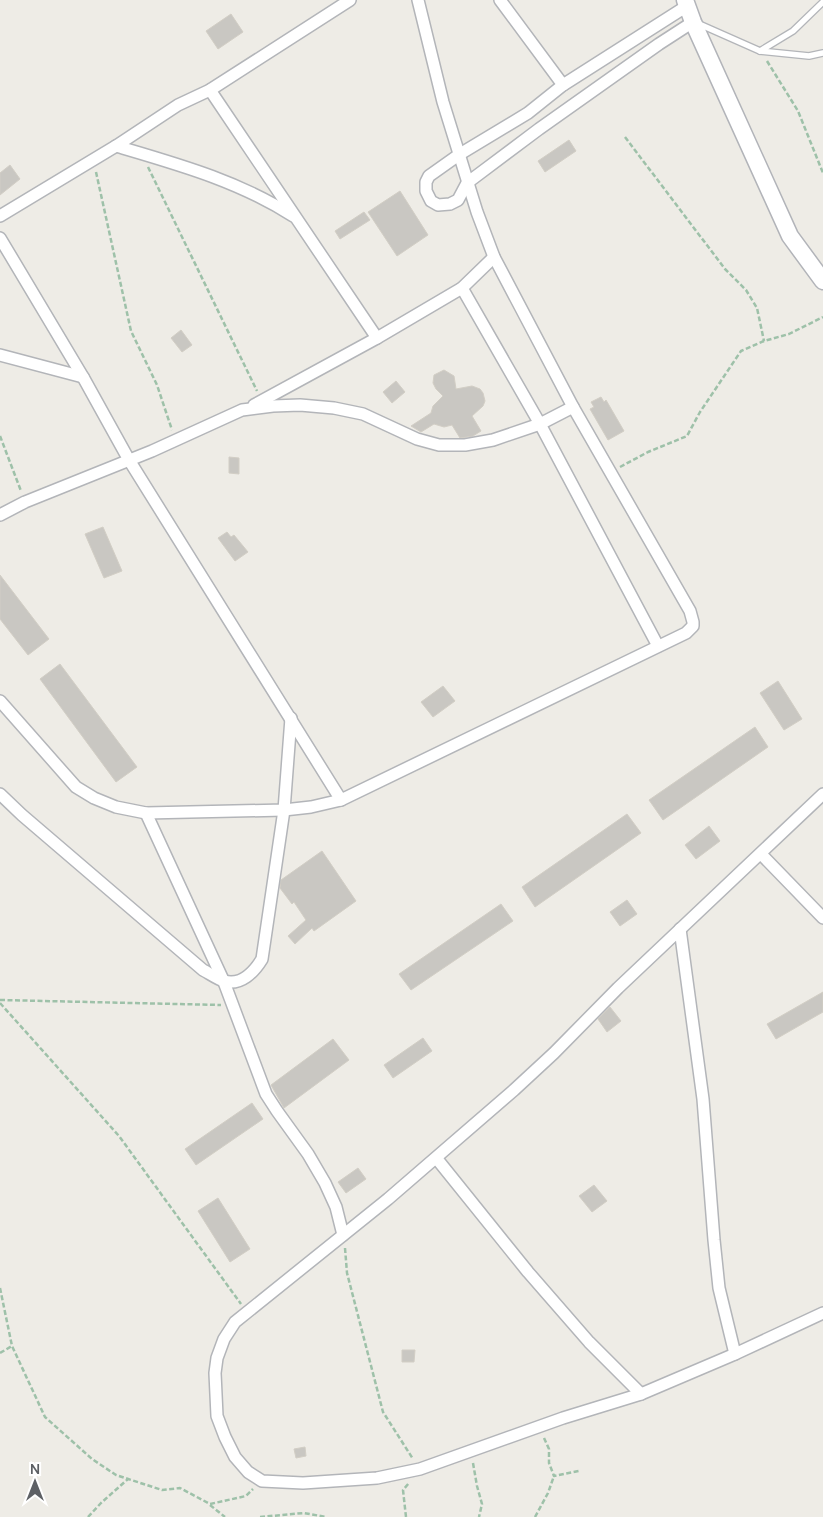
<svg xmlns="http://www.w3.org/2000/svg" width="823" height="1517" viewBox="0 0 823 1517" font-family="Manrope,sans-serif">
<rect width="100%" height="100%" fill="#eeece6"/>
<!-- building -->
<g fill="#c9c7c2" stroke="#d2cec5">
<path d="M231,14L243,32L218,49L206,31Z"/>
<path d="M569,140L576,151L545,172L538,161Z"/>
<path d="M10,165L20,179L0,195V173Z"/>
<path d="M400,191L428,235L397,256L368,212Z"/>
<path d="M364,212L370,220L340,239L335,231Z"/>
<path d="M181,330L192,345L182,352L171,338Z"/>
<path d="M444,370L454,376L456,389L472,386L480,389L483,393L485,401L483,406L472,416L481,431L473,436L460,438L452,425L444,427L434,424L421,432L411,426L431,413L433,406L443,396L436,389L433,383L434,375Z"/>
<path d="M396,381L405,392L392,403L383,392Z"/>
<path d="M601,397L604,402L606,400L624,431L608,440L590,409L594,407L591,402Z"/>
<path d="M229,457L239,458V474L229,473Z"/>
<path d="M103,527L122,571L104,578L85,534Z"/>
<path d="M227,532L231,537L234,535L248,552L235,561L218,538Z"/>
<path d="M0,575L49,639L28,655L0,619Z"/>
<path d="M60,664L137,767L116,782L40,679Z"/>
<path d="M778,681L802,719L784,730L760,693Z"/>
<path d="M443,686L455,701L433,717L421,702Z"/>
<path d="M755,727L768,747L663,820L649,800Z"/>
<path d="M627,814L641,833L535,907L522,887Z"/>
<path d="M709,826L720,841L696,859L685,845Z"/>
<path d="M322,851L356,901L314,931L312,928L295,944L288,936L306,920L294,902L292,904L280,888L281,880Z"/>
<path d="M627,900L637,914L620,926L610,912Z"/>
<path d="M501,904L513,921L411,990L399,974Z"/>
<path d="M823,992V1012L776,1039L767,1024Z"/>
<path d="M610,1007L621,1021L607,1032L598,1019Z"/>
<path d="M423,1038L432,1051L393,1078L384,1065Z"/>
<path d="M333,1039L349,1060L284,1108L271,1085Z"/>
<path d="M252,1103L263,1119L196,1165L185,1149Z"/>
<path d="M358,1168L366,1179L346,1193L338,1182Z"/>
<path d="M594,1185L607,1201L592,1212L579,1196Z"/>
<path d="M218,1198L250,1249L230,1262L198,1211Z"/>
<path d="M402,1350H415L414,1362H402Z"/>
<path d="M305,1447L306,1456L296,1458L294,1449Z"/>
</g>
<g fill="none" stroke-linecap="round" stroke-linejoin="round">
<!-- lane casing -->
<g stroke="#b3b5b9" stroke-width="8">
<g id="lane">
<path d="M699,24L760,51L809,56L823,53"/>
<path d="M760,51L793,31L823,2"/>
</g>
</g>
<!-- street casing -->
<g stroke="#b3b5b9" stroke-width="14">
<g id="street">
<path d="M500,0L563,85"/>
<path d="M687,6L563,85L528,113L460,154L429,176L426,182V191L431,201L438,205L450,204L458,200L467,183L539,129L659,44L693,22"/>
<path d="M210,90L377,338"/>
<path d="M116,146C177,164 239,181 293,216"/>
<path d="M0,216L116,146L178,105L210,90L350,0"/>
<path d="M0,238L83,377L129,460L341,800L686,633L693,626V622L690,611L573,407L494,257L477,212L443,102L418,0"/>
<path d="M462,288L540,424L658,646"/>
<path d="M0,355L83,377"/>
<path d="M254,405L377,338L462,288L494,257"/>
<path d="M0,515L25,502L152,451L242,410L273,406L300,405L334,408L363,414L417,439L439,445H465L493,440L540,424L573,407"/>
<path d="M0,701L76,787L94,798L116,807L146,813L284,810L311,807L341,800"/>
<path d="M0,794L22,815L203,970C209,973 217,979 224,981C241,986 254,972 262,959L284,810L291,718"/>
<path d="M823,794L618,988L554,1053L514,1090L388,1199L235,1322L224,1339L217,1358L215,1373L217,1416L225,1437L235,1457L248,1472L262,1481L303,1483L377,1478L420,1469L563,1418L641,1394L735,1354L823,1313"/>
<path d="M146,813L224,982L266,1094L277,1111L308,1154L325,1183L336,1207L343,1235"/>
<path d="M761,854L823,918"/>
<path d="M680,929L703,1099L714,1240L719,1288L735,1354"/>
<path d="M437,1159L528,1272L589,1342L641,1394"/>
</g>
</g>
<!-- secondary casing -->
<g stroke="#b2b4b9" stroke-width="19">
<path id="secondary" d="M685,0L693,22L790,236L823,281"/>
</g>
<!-- path -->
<g stroke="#9ec1a9" stroke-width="2.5" stroke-dasharray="5 2.5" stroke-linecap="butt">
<path d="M767,61L798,111L823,173"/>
<path d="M625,137L725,269L746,290L757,308L764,341"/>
<path d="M148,167L257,391"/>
<path d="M96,172L131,331L157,385L172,430"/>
<path d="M0,436L21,491"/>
<path d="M620,467L648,452L687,436L700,412L741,351L764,341L789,334L823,317"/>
<path d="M0,1000L221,1005"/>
<path d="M0,1003L119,1136L241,1304"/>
<path d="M345,1248L347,1273L383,1412L413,1459"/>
<path d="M0,1288L12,1346L45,1417L92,1459L116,1475L162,1490L180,1488L210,1504L246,1496L253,1489"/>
<path d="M0,1353L12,1346"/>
<path d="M544,1438L549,1449V1463L554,1476L579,1471"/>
<path d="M473,1463L477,1486L482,1504L479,1517"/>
<path d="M210,1505L225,1517"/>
<path d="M88,1517L101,1503L128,1479"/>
<path d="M260,1517L304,1513L326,1517"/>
<path d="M406,1517L403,1490L409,1483"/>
<path d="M535,1517L548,1493L554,1476"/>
</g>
<!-- lane -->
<use href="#lane" stroke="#fff" stroke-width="5.5"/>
<!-- street -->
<use href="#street" stroke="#fff" stroke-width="11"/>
<!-- secondary -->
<use href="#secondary" stroke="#fff" stroke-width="16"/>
</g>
<!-- north arrow -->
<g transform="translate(35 1482)" stroke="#ffffff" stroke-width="4" paint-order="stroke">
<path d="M0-4L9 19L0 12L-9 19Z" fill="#5d6064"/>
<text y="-8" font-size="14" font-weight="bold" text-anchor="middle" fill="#5d6064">N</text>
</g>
</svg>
